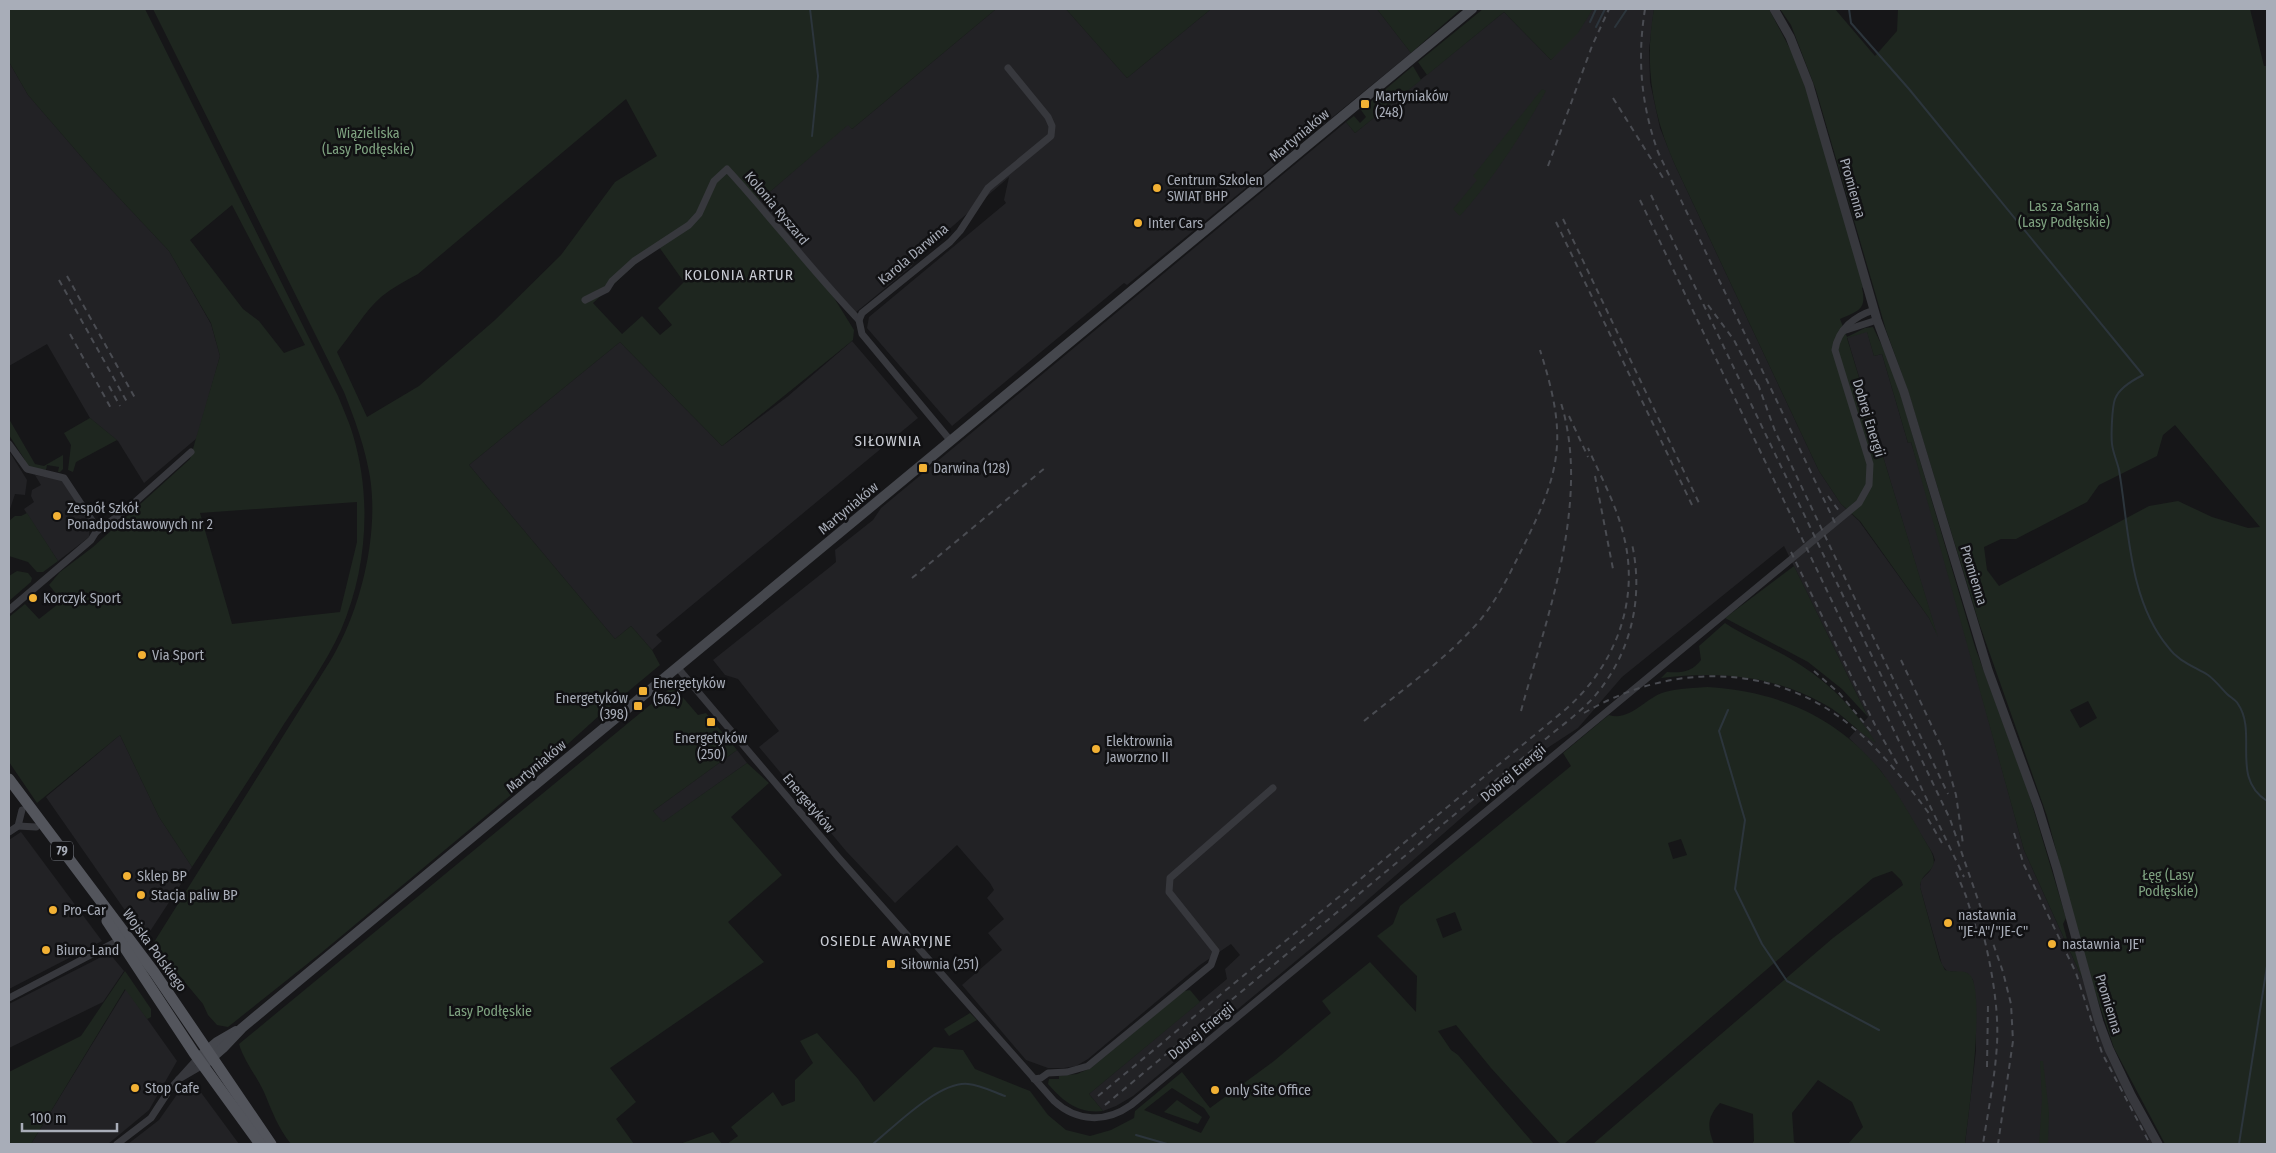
<svg xmlns="http://www.w3.org/2000/svg" width="2276" height="1153" viewBox="0 0 2276 1153" font-family="'Fira Sans Condensed',sans-serif">
<rect width="100%" height="100%" fill="#161618"/>
<!-- built -->
<g fill="#222225">
<path d="M996,9H1066L1127,78L1211,9H1377L1411,53L1127,285L1124,283L952,426L867,328L869,317L1006,203L1004,200L1009,177L915,259L912,266L855,313L759,201L848,124L852,129Z"/>
<path d="M1593,9H1654L1649,50L1650,82L1660,128L1675,165L1819,471L1841,504L1859,521L1929,618L1936,632L1847,337L1867,331L1874,356L1882,354L1908,443L1911,442L1930,506L2024,850L2083,980L2108,1058L2154,1144H1965L1976,1051V1006L1973,980L1967,973L1947,971L1942,965L1920,887L1921,880L1930,871L1935,860L1933,854L1881,771L1849,738L1868,717L1784,546L1622,677L1578,728L1523,764L1332,931L1133,1096L1116,1106L1103,1111L1089,1094L1227,979L1225,969L1240,955L1231,944L1200,965L1088,1059L1076,1066L1064,1068H1048L1026,1060L962,985L1002,950L988,933L1004,919L987,898L994,890L990,883L957,845L895,903L846,851L759,747L779,731L738,679L725,675L713,660L830,567L836,562L835,550L873,520L881,508L1346,122L1355,133L1504,12L1551,60Z"/>
<path d="M9,62L28,95L92,169L169,251L211,324L220,356L197,438L144,483L118,441L90,418L47,344L9,366Z"/>
<path d="M852,341L918,418L656,635L662,641L652,650L631,626L615,639L469,465L620,342L722,446L787,397Z"/>
<path d="M9,451L27,480L25,495L15,494L9,512Z"/>
<path d="M35,475L62,480L90,524L89,537L58,561L24,509L34,502L31,496L32,490L41,485Z"/>
<path d="M120,735L159,817L192,867L145,939L46,797Z"/>
<path d="M737,750L747,763L662,823L653,811Z"/>
<path d="M21,832L102,941L9,989V840Z"/>
<path d="M109,953L124,971L103,1002L9,1048V1004Z"/>
<path d="M126,989L177,1061L149,1110L108,1144H31Z"/>
<path d="M194,1083L239,1144H128L159,1120L183,1086Z"/>
</g>
<!-- green -->
<g fill="#1e261f" fill-rule="evenodd">
<path d="M9,9H145L338,396C343,409 349,421 353,435C372,499 367,569 341,630C326,663 304,694 284,724C254,772 223,819 192,867L159,817L120,735L37,803L9,762V617L25,604L39,619L62,601L49,585L60,572L93,547L190,459L220,356L211,323L169,251L92,169L28,95L9,62ZM232,205L305,345L284,353L259,321L243,309L190,240ZM357,502V542L340,612L232,624L200,513Z"/>
<path d="M153,9H996L852,129L848,125L759,201L816,269L854,330L853,340L722,446L620,342L469,465L615,639L631,626L652,650L660,665L601,714L517,790L321,953L228,1027L217,1025L208,1015L203,1004L158,950L151,947L332,658C361,609 379,534 370,477C365,447 355,420 344,392ZM626,99L657,156L615,182L561,255L495,320L419,386L367,417L337,352C351,335 365,311 381,297C392,288 405,281 418,274ZM659,247L684,282L658,308L672,325L660,335L642,316L622,334L593,303L638,262Z"/>
<path d="M1066,9H1211L1127,78Z"/>
<path d="M1377,9H1461L1411,53Z"/>
<path d="M1483,9H1593L1578,33L1551,60L1504,12L1427,75L1418,62Z"/>
<path d="M1654,9H1769L1799,66L1865,287L1862,288C1867,310 1858,311 1840,319L1847,337L1865,328L1873,327L1893,369L1975,647L2028,791L2066,918L2063,924L2067,939H2072L2083,980L2024,850L1911,442L1908,443L1882,354L1874,356L1867,332L1847,338L1938,637L1929,618L1912,594L1860,521L1841,504L1819,471L1675,165C1652,114 1644,64 1654,9Z"/>
<path d="M1780,9H1835L1875,56L1897,31L1898,9H2250L2264,66H2267V1144H2165L2114,1048L2088,971L2047,816L1979,623L1908,391L1886,330L1816,90L1791,25ZM2175,425L2260,527L2248,528L2212,517L2178,501L2149,506L1999,586L1987,570L1984,547L2001,539H2016L2087,502L2099,485L2157,456L2163,435ZM2088,701L2097,718L2080,728L2070,710Z"/>
<path d="M1413,66L1421,80L1355,133L1346,122L1354,116L1360,123L1366,117L1361,110Z"/>
<path d="M1542,89L1546,91C1521,136 1494,178 1460,216L1453,209L1477,180L1473,176Z"/>
<path d="M90,418L117,440L76,462L73,472L68,470L71,445L64,433Z"/>
<path d="M9,419L35,464L44,466L63,455V469L60,472H58L59,467L47,465L46,470L32,468L24,463L25,460L9,435Z"/>
<path d="M27,513L58,561L43,572H37L28,562L9,556V521L15,516H21Z"/>
<path d="M1794,566L1868,717L1842,689L1808,662L1725,618Z"/>
<path d="M17,571L28,573L32,578L31,582L9,601V576Z"/>
<path d="M1725,623C1749,639 1777,649 1802,666C1832,685 1857,712 1876,743C1858,732 1843,714 1824,704C1772,675 1719,671 1661,678L1667,672C1682,673 1692,672 1701,660L1699,646Z"/>
<path d="M673,686L698,715L706,713L737,750L653,811L663,822L747,763L769,783L731,817L782,875L728,922L764,962L610,1068L636,1102L616,1119L634,1144H291C278,1128 272,1111 264,1092C256,1075 244,1061 239,1044Z"/>
<path d="M1708,687C1777,691 1837,717 1880,770C1900,795 1915,824 1931,851C1941,873 1921,869 1920,887L1940,960L1945,970C1952,973 1965,969 1970,975C1986,992 1968,1118 1965,1144H1848L1863,1127L1852,1102L1818,1080L1792,1113L1794,1142L1799,1144H1752L1754,1141L1753,1114L1720,1103C1707,1117 1707,1127 1714,1144H1593L1833,938L1903,885L1901,880L1892,871L1873,878L1564,1144H1560L1491,1068L1456,1025L1438,1031L1451,1050L1458,1055L1534,1144H727L738,1136L731,1127L773,1092L782,1106L795,1101V1080L813,1063L800,1041L817,1033L858,1079L874,1102L934,1047L963,1050L975,1069L1030,1091L1048,1115L1066,1130L1090,1136L1111,1130L1134,1118L1135,1111L1182,1072L1210,1108L1274,1061L1331,1013L1322,1001L1370,962L1416,1012L1417,976L1377,936L1393,924L1400,906L1571,766L1563,753L1605,718L1609,715C1630,722 1646,697 1665,692C1679,688 1694,688 1708,687ZM1681,839L1687,855L1673,859L1668,843ZM1455,912L1462,930L1443,938L1436,919ZM1172,1088L1204,1108L1210,1117L1201,1133L1144,1110Z"/>
<path d="M125,971L151,1009V1017L147,1019L125,989L31,1144H9V1072L81,1036Z"/>
<path d="M1190,990L1200,1002L1089,1094L1103,1111C1078,1114 1063,1101 1048,1084L1049,1079H1059V1076L1077,1074L1091,1068L1184,991Z"/>
<path d="M970,1013L977,1020L949,1036L944,1029Z"/>
<path d="M2040,1061H2043L2049,1112L2048,1144H2039L2042,1099Z"/>
<path d="M1177,1100L1202,1117L1198,1124L1164,1112Z"/>
<path d="M713,1132L722,1144H680Z"/>
</g>
<g fill="none" stroke-linecap="round" stroke-linejoin="round">
<!-- stream -->
<g stroke="#2c353c" stroke-width="2">
<path d="M810,9L818,76L812,136"/>
<path d="M1849,9L1851,23L1909,89L2143,375C2133,380 2119,388 2115,399C2112,407 2111,435 2112,444C2113,453 2117,461 2119,470C2129,527 2128,599 2168,647C2178,661 2193,666 2208,675C2215,680 2221,688 2227,694C2230,697 2236,700 2238,704C2258,733 2230,778 2267,801"/>
<path d="M1590,22L1596,9"/>
<path d="M1596,27L1605,9"/>
<path d="M1615,27L1627,9"/>
<path d="M1728,710L1719,731L1745,820L1735,889L1762,944L1787,981L1879,1030"/>
<path d="M1136,1135L1167,1144"/>
<path d="M873,1144C894,1127 939,1081 968,1084C980,1085 994,1092 1005,1096"/>
<path d="M2239,1144L2267,966"/>
</g>
<!-- minor -->
<g stroke="#37383d" stroke-width="7">
<path d="M585,300L607,289L612,281L634,261L689,225L699,214L714,181L727,169C772,218 813,272 859,320"/>
<path d="M1843,331L1877,320"/>
<path d="M950,440L862,334L859,320L862,313L950,242L960,231L988,188L1051,136L1052,126L1048,117L1008,68"/>
<path d="M9,444L27,469L64,478L93,522L96,532"/>
<path d="M9,610L91,540L96,532L126,510L191,452"/>
<path d="M677,667L838,857L1054,1101C1077,1122 1106,1123 1131,1105L1859,503L1869,485L1870,464L1835,350C1838,329 1855,316 1874,310"/>
<path d="M22,810L18,826L36,827"/>
<path d="M9,832L18,826"/>
<path d="M9,998L119,940"/>
<path d="M179,1079L203,1065"/>
<path d="M1034,1079L1041,1078L1048,1073L1067,1072L1088,1066L1211,965L1216,951L1169,892L1170,878L1273,788"/>
<path d="M117,1144L151,1118L170,1089L198,1058"/>
</g>
<!-- tertiary -->
<path stroke="#37383d" stroke-width="9" d="M1774,9L1790,37L1809,85L1877,320L1904,392L1988,670L2038,807L2057,869L2099,1022L2109,1049L2131,1095L2158,1144"/>
<!-- secondary -->
<g stroke="#45474d" stroke-width="10">
<path d="M198,1058L217,1042L236,1031"/>
<path d="M207,1062L223,1048L242,1028L296,983L1472,9"/>
</g>
<!-- primary -->
<g stroke="#53555c" stroke-width="11">
<path d="M9,779L154,972L271,1144"/>
<path d="M107,921L194,1053L260,1144"/>
</g>
<!-- rail -->
<g stroke="#4a4c52" stroke-width="2" stroke-dasharray="6 5" stroke-linecap="butt">
<path d="M1645,9C1637,59 1641,104 1658,152L1837,527"/>
<path d="M1613,98L1665,181"/>
<path d="M1548,166L1592,46L1609,9"/>
<path d="M1651,195L1950,819L2003,972L2011,1004L2013,1041L1998,1144"/>
<path d="M1640,200L1964,877"/>
<path d="M1563,219L1699,503"/>
<path d="M1556,222L1693,507"/>
<path d="M67,276L135,398"/>
<path d="M59,280L127,402"/>
<path d="M1708,305L1734,340L1760,390"/>
<path d="M70,334L112,410"/>
<path d="M1758,384L1775,431L1948,794"/>
<path d="M109,386L120,406"/>
<path d="M1569,416L1588,457"/>
<path d="M1595,476L1613,569"/>
<path d="M1828,496L1839,511"/>
<path d="M1791,552L1875,725L1899,767"/>
<path d="M912,578L1045,468"/>
<path d="M1901,660L1943,750L1956,795L1963,844"/>
<path d="M1814,671L1840,694L1874,735"/>
<path d="M1521,711C1547,616 1591,501 1561,403"/>
<path d="M1584,713C1669,663 1772,661 1851,726C1882,751 1907,784 1931,816"/>
<path d="M1364,721C1403,689 1448,658 1481,619C1499,597 1511,571 1523,547C1563,467 1567,435 1540,350"/>
<path d="M1928,819L1942,843"/>
<path d="M2014,833L2024,865L2076,973L2102,1053L2150,1144"/>
<path d="M1956,872L1966,896L1979,938"/>
<path d="M1982,929C1991,965 1999,1007 1997,1044C1995,1078 1988,1111 1983,1144"/>
<path d="M1987,1067L1988,1004"/>
<path d="M1098,1096L1566,709C1615,666 1640,601 1624,537C1617,506 1601,477 1588,448"/>
<path d="M1105,1105L1554,732C1568,721 1582,710 1594,697C1631,654 1644,598 1632,544"/>
</g>
</g>
<!-- markers -->
<g fill="#f2b134" stroke="#111113" stroke-width="2">
<rect x="1360" y="99" width="10" height="10" rx="2.5"/>
<circle cx="1157" cy="188" r="5"/>
<circle cx="1138" cy="223" r="5"/>
<rect x="918" y="463" width="10" height="10" rx="2.5"/>
<circle cx="57" cy="516" r="5"/>
<circle cx="33" cy="598" r="5"/>
<circle cx="142" cy="655" r="5"/>
<rect x="638" y="686" width="10" height="10" rx="2.5"/>
<rect x="633" y="701" width="10" height="10" rx="2.5"/>
<rect x="706" y="717" width="10" height="10" rx="2.5"/>
<circle cx="1096" cy="749" r="5"/>
<circle cx="127" cy="876" r="5"/>
<circle cx="141" cy="895" r="5"/>
<circle cx="53" cy="910" r="5"/>
<circle cx="1948" cy="923" r="5"/>
<circle cx="2052" cy="944" r="5"/>
<circle cx="46" cy="950" r="5"/>
<rect x="886" y="959" width="10" height="10" rx="2.5"/>
<circle cx="135" cy="1088" r="5"/>
<circle cx="1215" cy="1090" r="5"/>
</g>
<g text-anchor="middle" stroke-width="5" stroke-linejoin="round" paint-order="stroke">
<!-- shield labels -->
<rect fill="#111113" stroke="#7b7e86" stroke-width="1" x="51" y="841.5" width="22" height="19" rx="4"/>
<g font-size="12" font-weight="bold" fill="#a8adb8">
<text x="62" y="855">79</text>
</g>
<!-- poi labels -->
<g font-size="14" fill="#a8adb8" stroke="#111113" text-anchor="start">
<text x="1375" y="101">Martyniaków<tspan x="1375" dy="16">(248)</tspan></text>
<text x="1167" y="185">Centrum Szkolen<tspan x="1167" dy="16">SWIAT BHP</tspan></text>
<text x="1148" y="228">Inter Cars</text>
<text x="933" y="473">Darwina (128)</text>
<text x="67" y="513">Zespół Szkół<tspan x="67" dy="16">Ponadpodstawowych nr 2</tspan></text>
<text x="43" y="603">Korczyk Sport</text>
<text x="152" y="660">Via Sport</text>
<text x="653" y="688">Energetyków<tspan x="653" dy="16">(562)</tspan></text>
<text x="628" y="703" text-anchor="end">Energetyków<tspan x="628" dy="16">(398)</tspan></text>
<text x="711" y="743" text-anchor="middle">Energetyków<tspan x="711" dy="16">(250)</tspan></text>
<text x="1106" y="746">Elektrownia<tspan x="1106" dy="16">Jaworzno II</tspan></text>
<text x="137" y="881">Sklep BP</text>
<text x="151" y="900">Stacja paliw BP</text>
<text x="63" y="915">Pro-Car</text>
<text x="1958" y="920">nastawnia<tspan x="1958" dy="16">"JE-A"/"JE-C"</tspan></text>
<text x="2062" y="949">nastawnia "JE"</text>
<text x="56" y="955">Biuro-Land</text>
<text x="901" y="969">Siłownia (251)</text>
<text x="145" y="1093">Stop Cafe</text>
<text x="1225" y="1095">only Site Office</text>
</g>
<!-- park labels -->
<g font-size="14" fill="#7fa381" stroke="#111113">
<text x="368" y="138">Wiązieliska<tspan x="368" dy="16">(Lasy Podłęskie)</tspan></text>
<text x="2064" y="211">Las za Sarną<tspan x="2064" dy="16">(Lasy Podłęskie)</tspan></text>
<text x="2168" y="880">Łęg (Lasy<tspan x="2168" dy="16">Podłęskie)</tspan></text>
<text x="490" y="1016">Lasy Podłęskie</text>
</g>
<!-- street labels -->
<g font-size="14" fill="#a8adb8" stroke="#111113">
<text transform="translate(1299 135) rotate(-40)" y="5">Martyniaków</text>
<text transform="translate(1853 188) rotate(74)" y="5">Promienna</text>
<text transform="translate(777 208) rotate(50)" y="5">Kolonia Ryszard</text>
<text transform="translate(913 254) rotate(-40)" y="5">Karola Darwina</text>
<text transform="translate(1869 418) rotate(73)" y="5">Dobrej Energii</text>
<text transform="translate(848 508) rotate(-40)" y="5">Martyniaków</text>
<text transform="translate(1974 575) rotate(73)" y="5">Promienna</text>
<text transform="translate(536 766) rotate(-40)" y="5">Martyniaków</text>
<text transform="translate(1513 773) rotate(-40)" y="5">Dobrej Energii</text>
<text transform="translate(809 803) rotate(50)" y="5">Energetyków</text>
<text transform="translate(155 950) rotate(54)" y="5">Wojska Polskiego</text>
<text transform="translate(2109 1004) rotate(73)" y="5">Promienna</text>
<text transform="translate(1201 1031) rotate(-39)" y="5">Dobrej Energii</text>
</g>
<!-- neighbourhood labels -->
<g font-size="15" letter-spacing="1" fill="#c9ccd4" stroke="#111113">
<text x="739" y="280">KOLONIA ARTUR</text>
<text x="888" y="446">SIŁOWNIA</text>
<text x="886" y="946">OSIEDLE AWARYJNE</text>
</g>
</g>
<!-- border -->
<rect width="2276" height="1153" fill="none" stroke="#a8adb8" stroke-width="20"/>
<!-- scale -->
<path d="M22 1123v8h95v-8" fill="none" stroke="#a8adb8" stroke-width="2.5"/>
<text x="30" y="1123" font-size="15" fill="#a8adb8" stroke="#111113" stroke-width="4" paint-order="stroke">100 m</text>
</svg>
